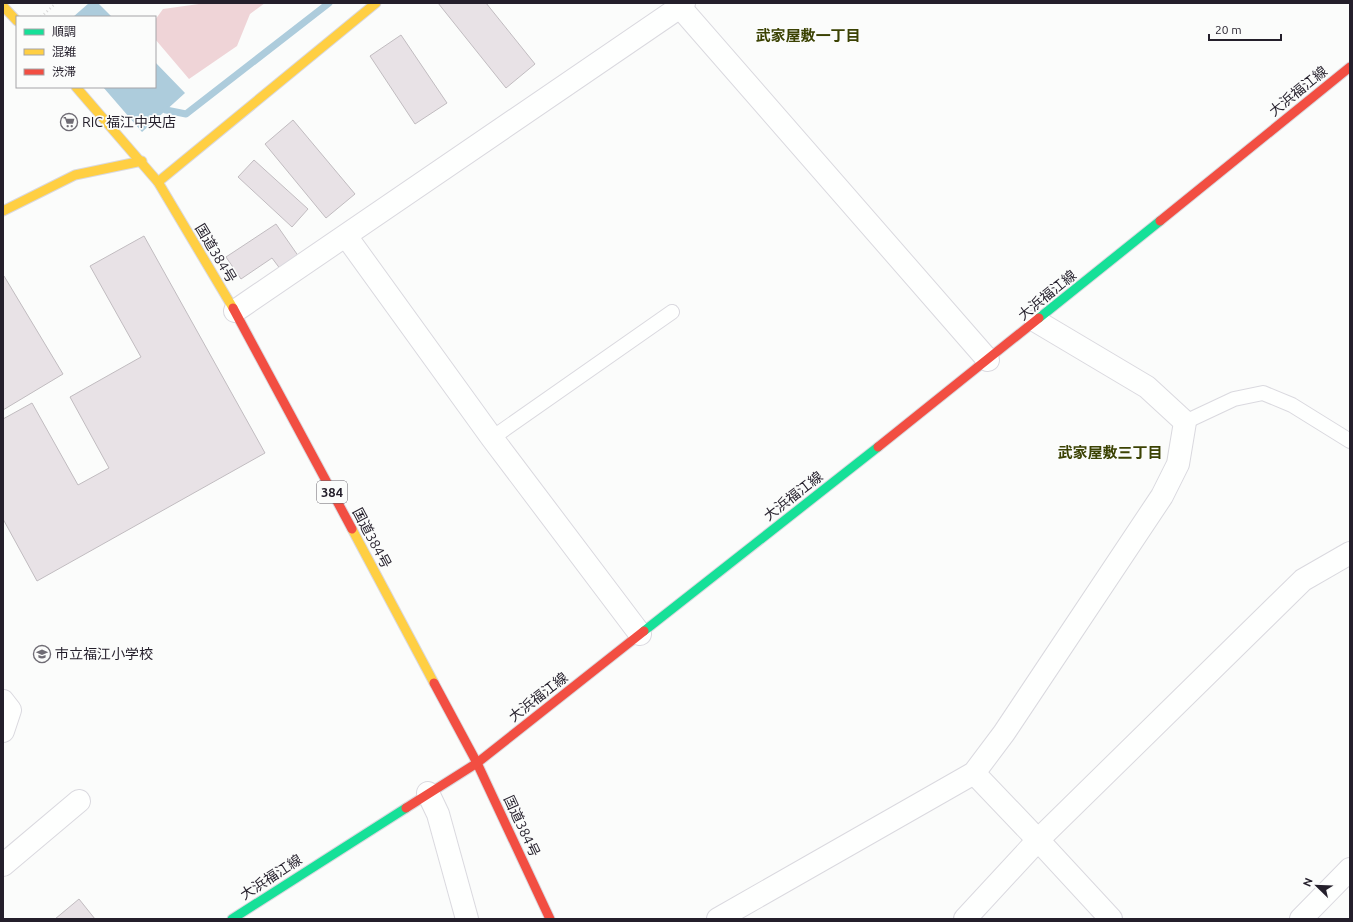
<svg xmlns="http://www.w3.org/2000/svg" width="1353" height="922" viewBox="0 0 1353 922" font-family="Ubuntu,'Noto Sans JP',sans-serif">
<rect width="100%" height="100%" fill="#fbfcfb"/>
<!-- forest -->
<path fill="#efd4d7" d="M206,3H265L250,14L237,46L189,79L155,39V20L163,9Z"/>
<!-- water -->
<g fill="#adccdc">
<path d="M89,3H98L112,17H73Z"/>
<path d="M155,62L185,93L142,132L103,87H155Z"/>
</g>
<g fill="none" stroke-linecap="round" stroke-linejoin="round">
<!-- stream -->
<path stroke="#adccdc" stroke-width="7" d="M166,110L186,114L329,3"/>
</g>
<!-- building -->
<g fill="#e8e2e6" stroke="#c1bcc0">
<path d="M438,3H486L535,64L506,88Z"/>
<path d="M401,35L447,103L415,124L370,56Z"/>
<path d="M293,120L355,194L326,218L265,144Z"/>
<path d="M254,160L308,209L292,227L238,177Z"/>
<path d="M276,224L299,257L281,270L272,258L241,279L226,257Z"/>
<path d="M144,236L265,453L37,581L3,519V419L32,403L78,485L109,468L70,397L141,357L90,266Z"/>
<path d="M4,276L63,374L3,410V277Z"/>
<path d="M79,899L95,919H55Z"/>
</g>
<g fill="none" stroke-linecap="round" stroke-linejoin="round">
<!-- lane casing -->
<g stroke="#dad9df" stroke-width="16">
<g id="lane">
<path d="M1185,422L1234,399L1263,393L1292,405L1350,441"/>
<path d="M492,438L672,312"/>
</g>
</g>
<!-- street casing -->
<g stroke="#dad9df" stroke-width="24">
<g id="street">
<path d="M680,7L988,360"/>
<path d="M346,236L492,438L640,634"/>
<path d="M235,311L680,7L684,3"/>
<path d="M3,701L10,710L3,731"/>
<path d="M974,773L1038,840L1111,919"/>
<path d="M428,793L438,814L467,919"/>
<path d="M3,865L79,801"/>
<path d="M718,919L974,773L1004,733L1162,496L1178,464L1185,422L1147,387L1036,321"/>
<path d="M965,919L1038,840L1303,580L1350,553"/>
<path d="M1301,919L1350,869"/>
</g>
</g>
<!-- fast casing -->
<g stroke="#dad9df" stroke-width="11">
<g id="fast">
<path d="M1039,318L1160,221"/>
<path d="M644,631L878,447"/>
<path d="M232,919L406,808"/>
</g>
</g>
<!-- slow casing -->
<g stroke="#dad9df" stroke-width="11">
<g id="slow">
<path d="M3,6L17,21"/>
<path d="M76,87L158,182L233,308"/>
<path d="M158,182L376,3"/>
<path d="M3,211L75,175L142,161"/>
<path d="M352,529L434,683"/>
</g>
</g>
<!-- jam casing -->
<g stroke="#dad9df" stroke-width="11">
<g id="jam">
<path d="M1160,221L1350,67"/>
<path d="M233,308L352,529"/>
<path d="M878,447L1039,318"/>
<path d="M434,683L477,763L550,919"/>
<path d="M406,808L477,763L644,631"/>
</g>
</g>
<!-- path -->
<path stroke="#d8d8d8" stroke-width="2.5" stroke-dasharray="1 3" stroke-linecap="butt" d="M41,17L56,3"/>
<!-- lane -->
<use href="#lane" stroke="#fefffe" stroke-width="14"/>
<!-- street -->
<use href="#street" stroke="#fefffe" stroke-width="22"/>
<!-- fast -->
<use href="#fast" stroke="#16e098" stroke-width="9"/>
<!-- slow -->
<use href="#slow" stroke="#ffcf43" stroke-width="9"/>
<!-- jam -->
<use href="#jam" stroke="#f24e42" stroke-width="9"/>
</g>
<!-- icons -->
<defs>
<g id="supermarket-ring" transform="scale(0.9)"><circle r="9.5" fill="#fbfcfb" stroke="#6f6c74" stroke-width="1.5"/><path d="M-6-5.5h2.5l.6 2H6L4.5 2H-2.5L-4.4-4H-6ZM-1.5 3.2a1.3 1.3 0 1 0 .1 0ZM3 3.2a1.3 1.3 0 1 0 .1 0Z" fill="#6f6c74"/></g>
<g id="school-ring" transform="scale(0.9)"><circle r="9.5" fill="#fbfcfb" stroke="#6f6c74" stroke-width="1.5"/><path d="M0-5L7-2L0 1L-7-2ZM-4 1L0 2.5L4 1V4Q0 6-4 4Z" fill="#6f6c74"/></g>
</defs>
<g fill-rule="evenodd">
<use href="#supermarket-ring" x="69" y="122"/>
<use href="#school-ring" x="42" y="654"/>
</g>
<g text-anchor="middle" stroke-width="3.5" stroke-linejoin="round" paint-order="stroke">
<!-- shield labels -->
<rect fill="#fbfcfb" stroke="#646169" stroke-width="1" x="317" y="481" width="30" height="22" rx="3"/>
<g font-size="13" font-weight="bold" fill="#241f2b">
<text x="332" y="497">384</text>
</g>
<!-- street labels -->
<g font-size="14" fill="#241f2b" stroke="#fbfcfb">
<text transform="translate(1298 91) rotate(-39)" y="5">大浜福江線</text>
<text transform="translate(216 253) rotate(59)" y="5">国道384号</text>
<text transform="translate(1047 295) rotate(-39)" y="5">大浜福江線</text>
<text transform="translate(793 496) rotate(-38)" y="5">大浜福江線</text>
<text transform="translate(372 538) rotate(62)" y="5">国道384号</text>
<text transform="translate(538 697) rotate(-38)" y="5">大浜福江線</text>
<text transform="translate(522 826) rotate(65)" y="5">国道384号</text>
<text transform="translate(271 877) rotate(-33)" y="5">大浜福江線</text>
</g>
<!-- poi labels -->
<g font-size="14" fill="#241f2b" stroke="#fbfcfb" text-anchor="start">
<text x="82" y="127">RIC 福江中央店</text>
<text x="55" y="659">市立福江小学校</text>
</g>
<!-- neighbourhood labels -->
<g font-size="15" font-weight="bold" fill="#3b4203" stroke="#fbfcfb">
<text x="808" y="41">武家屋敷一丁目</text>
<text x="1110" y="458">武家屋敷三丁目</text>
</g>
</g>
<!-- border -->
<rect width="1353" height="922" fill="none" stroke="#241f2b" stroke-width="8"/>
<!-- legend -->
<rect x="16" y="16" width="140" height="72" fill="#fbfcfb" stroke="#a5a4a8"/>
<rect x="24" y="29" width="20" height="6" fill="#16e098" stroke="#a5a4a8"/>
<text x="52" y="36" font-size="12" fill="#241f2b">順調</text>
<rect x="24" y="49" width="20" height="6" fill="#ffcf43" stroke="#a5a4a8"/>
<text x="52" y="56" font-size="12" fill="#241f2b">混雑</text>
<rect x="24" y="69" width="20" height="6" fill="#f24e42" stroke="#a5a4a8"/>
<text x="52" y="76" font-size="12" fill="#241f2b">渋滞</text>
<!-- north arrow -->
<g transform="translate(1317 886) rotate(293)" stroke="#fbfcfb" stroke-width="3" paint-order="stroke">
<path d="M0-3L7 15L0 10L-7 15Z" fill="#241f2b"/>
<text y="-6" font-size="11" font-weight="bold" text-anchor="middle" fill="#241f2b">N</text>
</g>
<!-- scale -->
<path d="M1209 34v6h72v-6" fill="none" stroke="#241f2b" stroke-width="2"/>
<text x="1215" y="34" font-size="12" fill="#241f2b" stroke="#fbfcfb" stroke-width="3" paint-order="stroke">20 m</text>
</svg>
